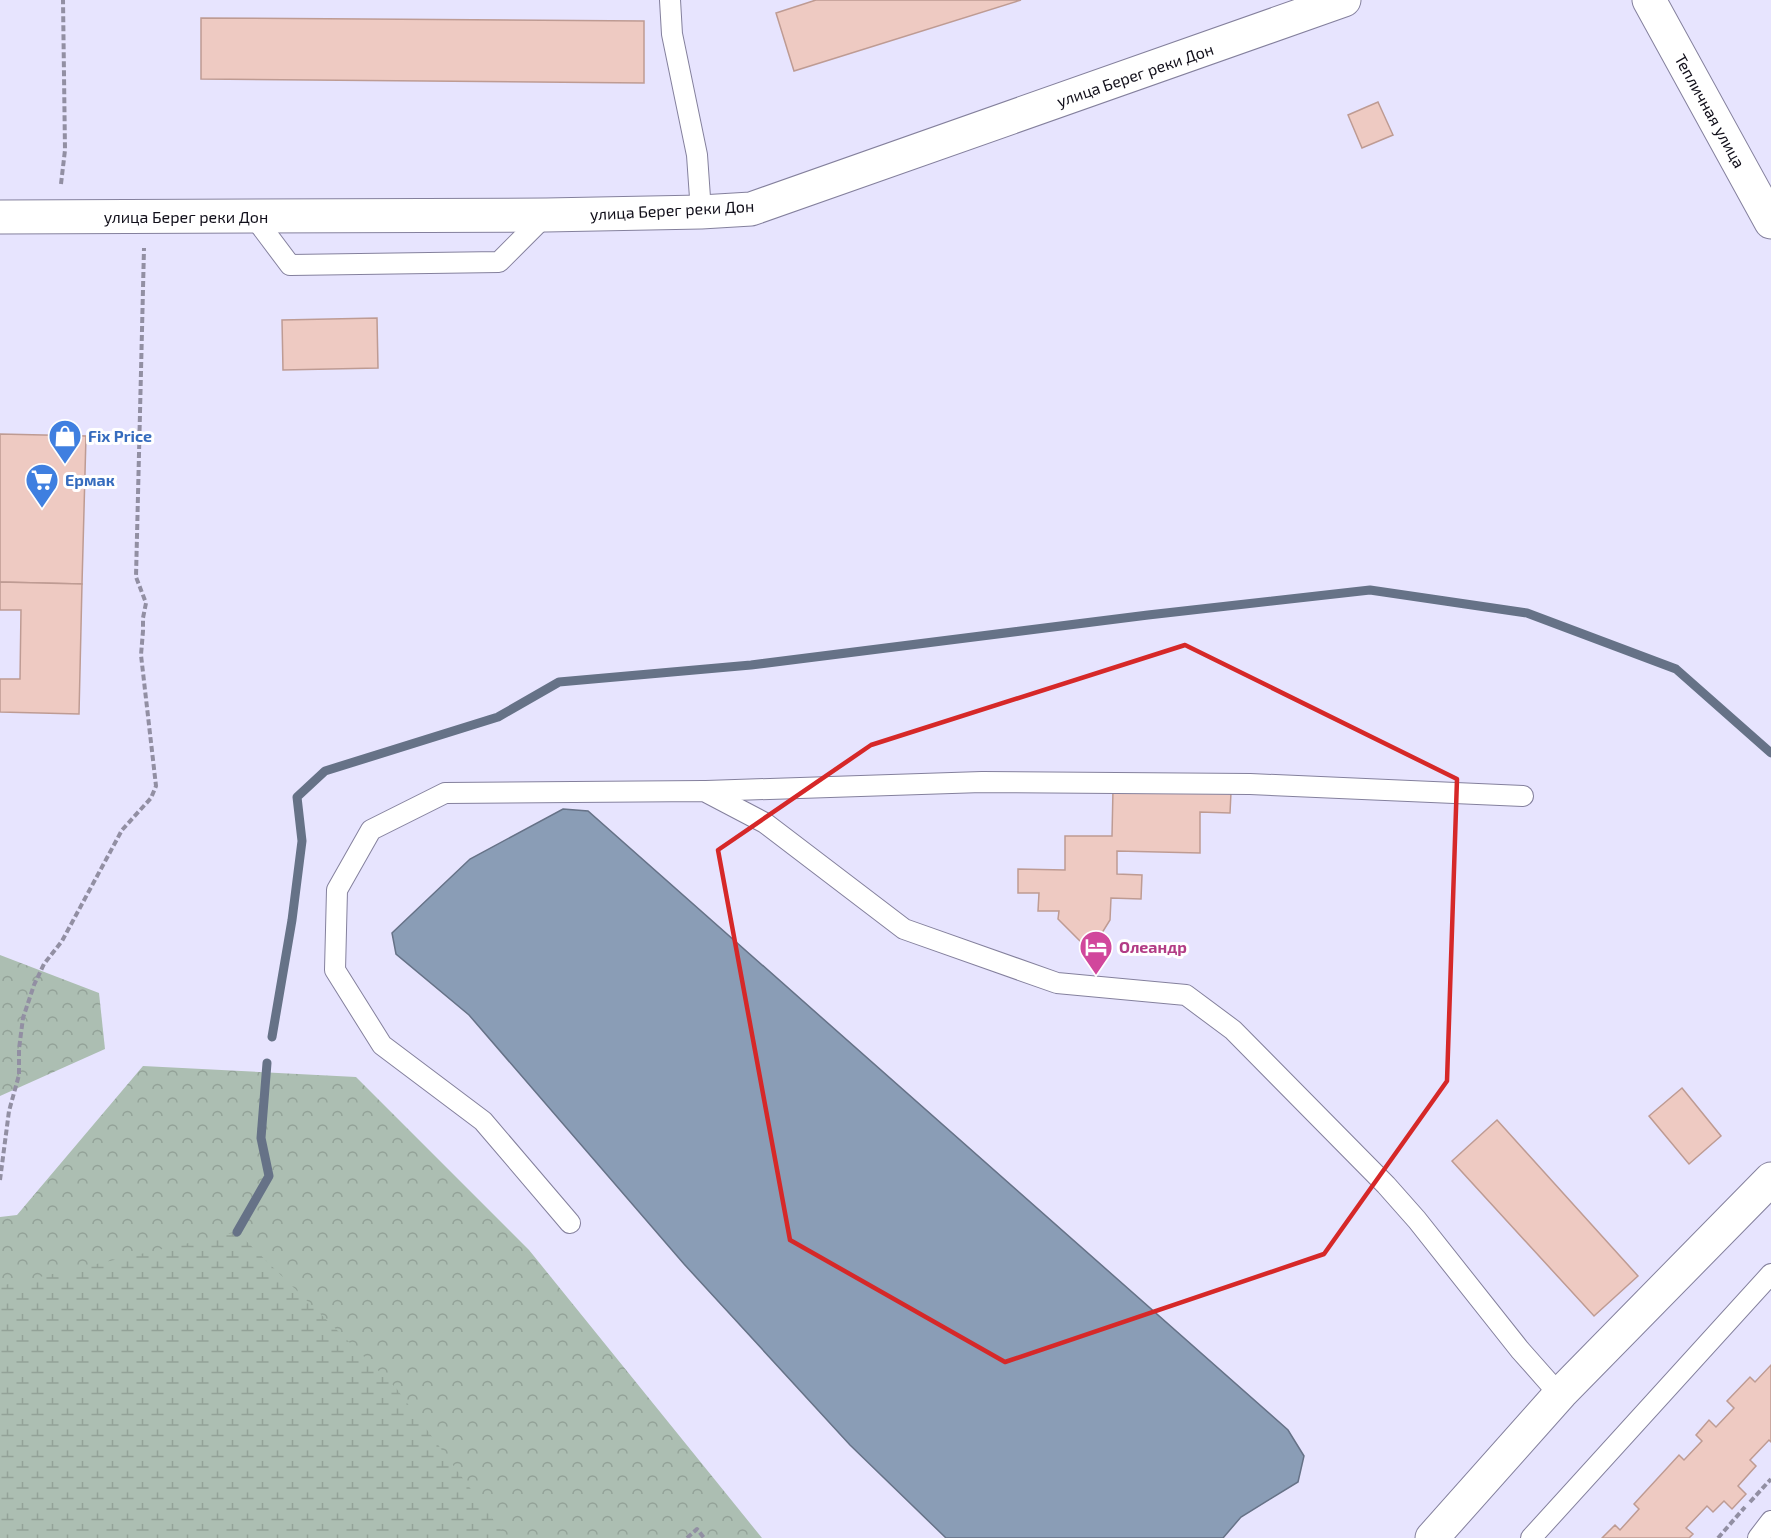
<svg xmlns="http://www.w3.org/2000/svg" width="1771" height="1538" viewBox="0 0 1771 1538" font-family="'Exo 2',sans-serif">
<defs>
<pattern id="forest-crowns" width="20" height="18" patternUnits="userSpaceOnUse" patternTransform="scale(1.5)"><rect width="20" height="18" fill="#acbeb2"/><path d="M2 6a3 3 0 1 1 6 0M12 15a3 3 0 1 1 6 0" fill="none" stroke="#93a298"/></pattern>
<pattern id="wetland-marsh" width="20" height="14" patternUnits="userSpaceOnUse" patternTransform="scale(1.5)"><rect width="20" height="14" fill="#acbeb2"/><path d="M1 5h8M5 5V1M11 12h8M15 12V8" fill="none" stroke="#93a298"/></pattern>
</defs>
<rect width="100%" height="100%" fill="#e7e4fe"/>
<!-- forest -->
<g fill="url(#forest-crowns)">
<path d="M0,955L99,993L105,1049L0,1096Z"/>
<path d="M143,1066L356,1077L529,1250L762,1538H0V1217L17,1215Z"/>
</g>
<!-- wetland -->
<path fill="url(#wetland-marsh)" d="M237,1232L396,1388L507,1538H0V1286Z"/>
<!-- water -->
<path fill="#8a9db6" stroke="#667287" stroke-width="1.5" d="M563,809L588,811L1288,1430L1304,1456L1298,1482L1241,1517L1223,1538H946L850,1445L684,1264L469,1015L396,954L392,933L470,859Z"/>
<g fill="none" stroke-linecap="round" stroke-linejoin="round">
<!-- stream -->
<g stroke="#667287" stroke-width="9">
<path d="M272,1037L292,920L302,841L297,797L325,771L498,717L559,682L751,665L1148,615L1370,590L1527,613L1676,669L1771,753"/>
<path d="M237,1232L269,1176L261,1138L267,1063"/>
</g>
</g>
<!-- building -->
<g fill="#eecac2" stroke="#be9b93" stroke-width="1.5">
<path d="M816,0H1021L794,71L776,13Z"/>
<path d="M201,18L644,21V83L201,79Z"/>
<path d="M1378,102L1393,135L1362,148L1348,115Z"/>
<path d="M377,318L378,368L283,370L282,320Z"/>
<path d="M0,434L86,436L82,584L0,582Z"/>
<path d="M0,582L82,584L79,714L0,712V679H20L21,610H0Z"/>
<path d="M1113,789L1231,792L1230,813L1200,812V853L1117,851V874L1142,875L1141,899L1111,898L1110,920L1097,941H1080L1058,919L1059,911H1038L1039,893H1018V869L1065,870V836H1112Z"/>
<path d="M1682,1088L1721,1136L1689,1164L1649,1116Z"/>
<path d="M1497,1120L1638,1276L1594,1316L1452,1161Z"/>
<path d="M1771,1365V1442L1769,1440L1750,1460L1756,1466L1738,1486L1746,1494L1732,1509L1724,1501L1713,1512L1707,1506L1686,1528L1693,1534L1689,1538H1602L1615,1525L1620,1530L1639,1509L1634,1504L1679,1455L1684,1460L1702,1441L1696,1435L1709,1420L1716,1427L1734,1408L1727,1401L1750,1377L1755,1382Z"/>
</g>
<g fill="none" stroke-linecap="round" stroke-linejoin="round">
<!-- lane casing -->
<g stroke="#84809d" stroke-width="22">
<g id="lane">
<path d="M670,0L672,34L697,155L701,212"/>
<path d="M254,217L290,265L499,262L546,215"/>
<path d="M706,791L982,782L1250,784L1523,796"/>
<path d="M570,1223L483,1121L382,1045L335,970L337,890L371,830L445,793L704,791L765,823L904,929L1057,983L1186,995L1233,1030L1386,1185L1417,1220L1520,1350L1551,1385L1561,1393"/>
<path d="M1531,1538L1771,1274"/>
<path d="M1758,1538L1771,1521"/>
</g>
</g>
<!-- street casing -->
<g stroke="#84809d" stroke-width="35">
<g id="street">
<path d="M0,217L546,215L701,212L751,209L1344,0"/>
<path d="M1432,1538L1561,1393L1771,1179"/>
</g>
</g>
<!-- secondary casing -->
<g stroke="#84809d" stroke-width="35">
<path id="secondary" d="M1649,0L1771,222"/>
</g>
<!-- path -->
<g stroke="#928fa3" stroke-width="4" stroke-dasharray="6 3" stroke-linecap="butt">
<path d="M61,184L65,150L63,0"/>
<path d="M0,1180L9,1111L19,1075V1049L23,1018L34,985L44,964L62,941L122,830L151,798L156,786L141,655L143,631V618L146,603L136,577L144,248"/>
<path d="M1750,1502L1771,1479"/>
<path d="M687,1538L697,1529L704,1538"/>
<path d="M1718,1538L1745,1507"/>
</g>
<!-- lane -->
<use href="#lane" stroke="#fff" stroke-width="20"/>
<!-- street -->
<use href="#street" stroke="#fff" stroke-width="33"/>
<!-- secondary -->
<use href="#secondary" stroke="#fff" stroke-width="33"/>
</g>
<!-- marked area -->
<path fill="none" stroke="#d62828" stroke-width="4.5" stroke-linejoin="round" d="M1185,645L1457,779L1447,1081L1324,1254L1005,1362L790,1240L718,850L871,745Z"/>
<!-- icons -->
<defs>
<g id="shop-pin" transform="scale(1.725)"><path d="M0 17L-7.5 6A9.5 9.5 0 1 1 7.5 6Z" fill="#3f7fe0" stroke="#fff"/><path d="M-5-2.5h2.3a2.7 3.5 0 0 1 5.4 0H5L5.5 6h-11ZM-1.5-2.5h3a1.5 2.3 0 0 0-3 0Z" fill="#fff"/></g>
<g id="supermarket-pin" transform="scale(1.725)"><path d="M0 17L-7.5 6A9.5 9.5 0 1 1 7.5 6Z" fill="#3f7fe0" stroke="#fff"/><path d="M-6-5.5h2.5l.6 2H6L4.5 2H-2.5L-4.4-4H-6ZM-1.5 3.2a1.3 1.3 0 1 0 .1 0ZM3 3.2a1.3 1.3 0 1 0 .1 0Z" fill="#fff"/></g>
<g id="hotel-pin" transform="scale(1.725)"><path d="M0 17L-7.5 6A9.5 9.5 0 1 1 7.5 6Z" fill="#d1479c" stroke="#fff"/><path d="M-6-4.5h1.5V1H6V5H4.5V3h-9V5H-6ZM-4 0a1.8 1.8 0 1 1 3.6 0ZM.5 0V-2.5h3Q6-2.5 6 0Z" fill="#fff"/></g>
</defs>
<g fill-rule="evenodd">
<use href="#shop-pin" x="65" y="436"/>
<use href="#supermarket-pin" x="42" y="480"/>
<use href="#hotel-pin" x="1096" y="947"/>
</g>
<g text-anchor="middle" stroke-width="6" stroke-linejoin="round" paint-order="stroke">
<!-- street labels -->
<g font-size="16" fill="#110f1a" stroke="#fff">
<text transform="translate(1135 75) rotate(-19)" y="6">улица Берег реки Дон</text>
<text transform="translate(1710 111) rotate(61)" y="6">Тепличная улица</text>
<text transform="translate(672 210) rotate(-3)" y="6">улица Берег реки Дон</text>
<text x="186" y="223">улица Берег реки Дон</text>
</g>
<!-- shop labels -->
<g font-size="16" font-weight="bold" fill="#366cbe" stroke="#fff" text-anchor="start">
<text x="88" y="442">Fix Price</text>
<text x="65" y="486">Ермак</text>
</g>
<!-- hotel labels -->
<g font-size="16" font-weight="bold" fill="#b23c85" stroke="#fff" text-anchor="start">
<text x="1119" y="953">Олеандр</text>
</g>
</g>
</svg>
